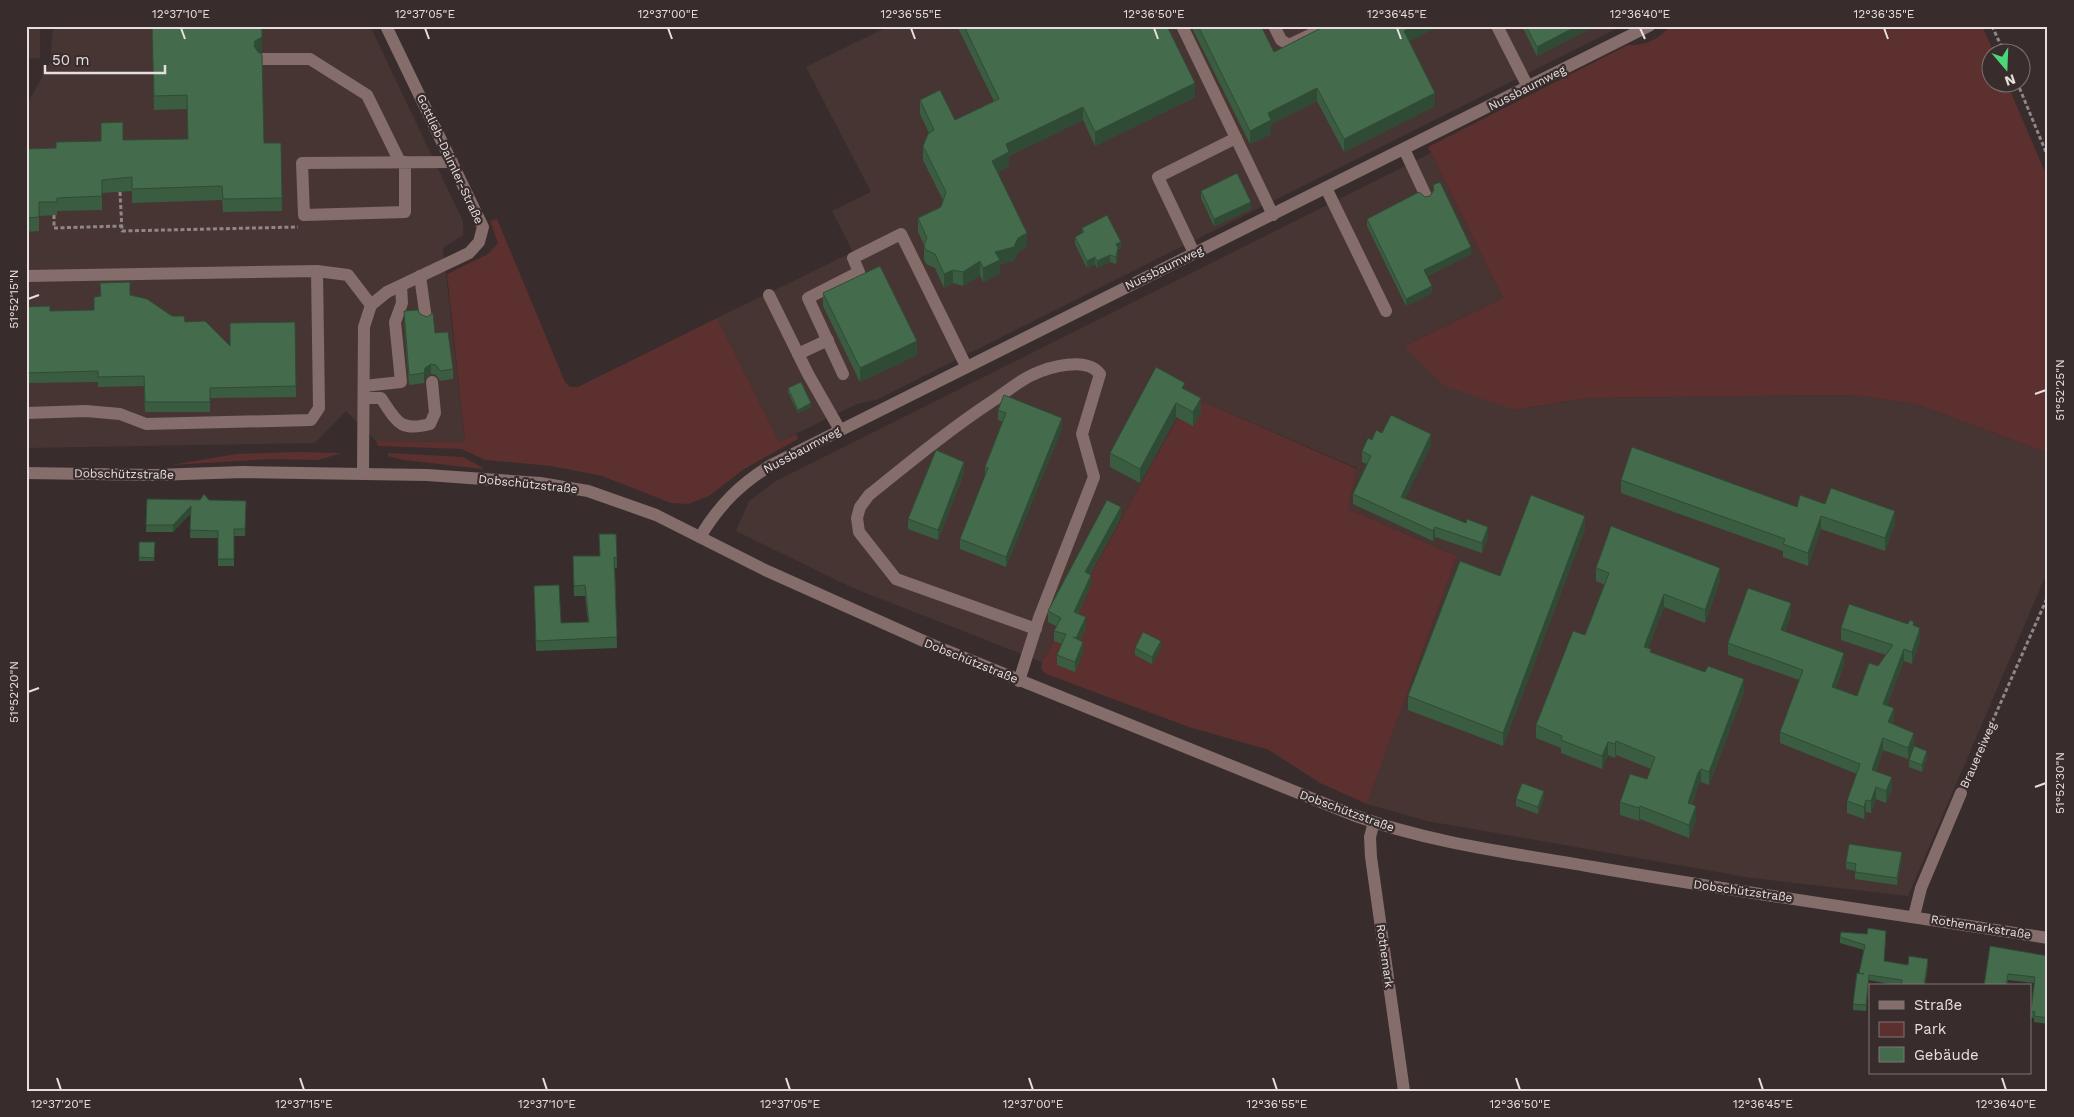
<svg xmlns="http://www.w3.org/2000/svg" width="2074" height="1117" viewBox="0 0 2074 1117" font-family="'Work Sans',sans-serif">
<rect width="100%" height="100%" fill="#382d2c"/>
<!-- built -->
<g fill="#473533">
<path d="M26,26H40V58L26,59Z"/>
<path d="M53,26H370L463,221V235L443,248L465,442L376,441L346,411L315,443L26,448V106L50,63Z"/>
<path d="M889,26H1622L876,400L857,404L779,442L717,318L853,252L832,211L871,192L806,67Z"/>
<path d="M1431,153L1503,298L1404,346L1515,410L1587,398L1853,395L1916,404L2048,453V570L1908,896L1752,878L1427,821L1367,804L1457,556L1348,509L1357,468L1190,396L1042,662L853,588L736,531L749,501L776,481Z"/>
</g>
<!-- green -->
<g fill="#5b302e">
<path d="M1670,26H1982L1994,52H1992V82L2007,83L2048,179V453L1916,404L1853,395L1587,398L1514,410L1445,386L1404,346L1503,298L1428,147L1628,45C1646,46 1659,39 1670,26Z"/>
<path d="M497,219L565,382L570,387H578L717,318L779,442L796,434L798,439L744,469L709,496L688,504L671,503L602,476L551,466L485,460L462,449L378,446L376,441L465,442L447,274L488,254L498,243L490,221Z"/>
<path d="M1190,396L1357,469L1348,509L1457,556L1367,804L1320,783L1269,750L1189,727L1046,674L1041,669L1042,662Z"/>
<path d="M299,452L342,453L318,460L271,459L171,465L236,454Z"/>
<path d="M388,453L463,457L482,467V469L404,460L388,456Z"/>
</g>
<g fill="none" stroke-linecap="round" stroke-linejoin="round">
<!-- path -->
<g stroke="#8f8685" stroke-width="3" stroke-dasharray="4 2.5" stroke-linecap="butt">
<path d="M1992,26L2004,52"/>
<path d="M2017,82L2048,157"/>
<path d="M120,192L122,231L298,227"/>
<path d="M54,215V228L122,226"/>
<path d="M1966,781L2048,596"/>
</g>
<!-- minor -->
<g stroke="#846d6b" stroke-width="12">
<path d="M1182,26L1273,215"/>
<path d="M1274,26L1281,40L1289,45L1329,26"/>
<path d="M1497,26L1528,87"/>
<path d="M262,59H310L367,95L400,162"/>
<path d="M1404,149L1426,196"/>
<path d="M405,162V212L304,215L302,163L452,162"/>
<path d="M1326,188L1386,311"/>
<path d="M1194,253L1158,177L1236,138"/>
<path d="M26,276L317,271L348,275L371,305"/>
<path d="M420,276L426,319"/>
<path d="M769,295L808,374L840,430"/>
<path d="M798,354L828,340"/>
<path d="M843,374L808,298L859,272L853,258L901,234L966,366"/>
<path d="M364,386L401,382L395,322L402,303L401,286"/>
<path d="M364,398H381C397,422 400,432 430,424L435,413L432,382"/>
<path d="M26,413L86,411L120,414L146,424L311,420L319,408L317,271"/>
<path d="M26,473L155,475L243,472L427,475L540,483L588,491L656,515L765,570L928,643L1353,815C1430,843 1512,853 1593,867C1744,893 1896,914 2048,938"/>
<path d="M363,473L364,327L371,305L387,292L469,253L479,242L483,227L386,26"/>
<path d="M700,537C719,505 741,483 773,464L1649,26"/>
<path d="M1019,681L1039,618L1094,477L1082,434L1100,374C1086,356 1049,367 1032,375C1019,381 1006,392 994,400C950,429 910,462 869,495L860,507L857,518L859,532L896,579L1036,629"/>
<path d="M1374,822L1370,837L1371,857L1404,1091"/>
<path d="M1914,916L1921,888L1961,793"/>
</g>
</g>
<!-- wall -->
<g fill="#3a5c41">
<path d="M152,26L262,51L259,53L264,143H281L282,211L223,212L222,200L132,203V191L102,193V210L57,211V215L39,216V231L26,232V149L56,148L101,141L188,139L187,109L154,110Z"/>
<path d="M957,26H1167L1195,97L1095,146L1083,120L1009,156V166L998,172L1027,247L1018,252L1014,261L1000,264V274L983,282L980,275L963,286L953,283L944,288L935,268L926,264L924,259V245L918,232V218L941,207L943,200L923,160V146L929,133L920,114V100L955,120L994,101Z"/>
<path d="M1191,26H1261L1274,52L1409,42L1435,106L1344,152L1317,101L1271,124V134L1250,144Z"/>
<path d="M1522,26H1595L1537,56Z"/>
<path d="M1433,185L1471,254L1427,276L1432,293L1406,306L1367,226V219L1425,197L1430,196L1433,192Z"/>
<path d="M1201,191L1251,209L1214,226L1201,198Z"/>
<path d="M1082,228L1121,249L1118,250V255L1116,264L1110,262L1097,268L1095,264L1087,268L1075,244V237L1082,233Z"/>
<path d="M100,283L130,295L185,322L230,346L295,322L296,397L210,398V412H145L144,386L98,387V382L26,383V307L50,311L94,310L100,296Z"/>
<path d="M823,293L917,355L860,382L823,306Z"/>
<path d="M404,311L420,314L435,333L453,369V379L440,381L436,375L431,374L425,378L424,383L409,385L404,321Z"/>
<path d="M788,388L811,407L798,413L788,392Z"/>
<path d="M1185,390L1201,412L1193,426L1176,417L1140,483L1110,467V453Z"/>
<path d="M998,410L1062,428L1006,567L960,549V539L985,477V467L1003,422L998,420Z"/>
<path d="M1382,433L1431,445L1405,498L1488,537L1482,553L1435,537L1433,541L1353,504V494L1367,464L1362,462V451L1372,440Z"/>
<path d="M964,473L938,540L908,529V519Z"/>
<path d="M1621,480L1797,507L1825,504L1895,524L1885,551L1821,529L1808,566L1783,557V551L1621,493Z"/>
<path d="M147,499L209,500L246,501L245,536H234V566H218V538H190L191,513L173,532H146Z"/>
<path d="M1121,517L1090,574L1091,585L1078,614L1086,628L1080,640L1083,652L1075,672L1057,665V655L1062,644L1054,641V631L1056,626L1048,622V611Z"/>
<path d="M1585,529L1503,746L1408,710V696Z"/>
<path d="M616,534L617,568H615L617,648L536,651L534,586L561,623L588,622L585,596H574L573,556H600Z"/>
<path d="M139,542H155L154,561H139Z"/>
<path d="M1596,568L1720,581L1705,623L1664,607L1648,648L1651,652L1744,692L1709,785L1701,782L1698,786L1692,805L1696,819L1689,838L1640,819L1639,821L1620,815V802L1647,779L1651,769L1616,755L1615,758L1608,755L1602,769L1561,753V748L1536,738V725L1585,635L1605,585L1596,581Z"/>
<path d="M1791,615L1785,631L1844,665L1836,688L1857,696L1886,655L1841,640V628L1914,626L1920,640L1912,664L1904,661L1887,705L1894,720L1892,724L1914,745L1908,759L1883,750L1876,771L1892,789L1886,803L1876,799L1871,813L1866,812L1864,819L1847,813V801L1857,774L1780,743V732L1799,680L1728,655V643Z"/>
<path d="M1135,648H1161L1152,664L1135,655Z"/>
<path d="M1927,758L1922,772L1909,767V760Z"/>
<path d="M1544,798L1538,814L1516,806V799Z"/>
<path d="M1902,859L1897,885L1855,879V871L1846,869V862Z"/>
<path d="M1840,937H1886L1884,961L1908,965H1928L1925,986H1899L1869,980L1866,1011L1853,1010V1004L1864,950L1840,943Z"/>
<path d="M2048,956V1024L2034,1022V1018L2031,1017V1011L2035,983L2008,980L2007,986H1984Z"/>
</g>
<!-- shaded-wall -->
<g fill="#304b35">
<path d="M1414,26H1440L1404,44V31Z"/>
<path d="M1577,26H1595L1537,56V47Z"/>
<path d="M262,37V51L255,55L254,46L255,41Z"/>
<path d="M1195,83V97L1095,146V132Z"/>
<path d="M1317,88V101L1271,124V134L1250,144V131L1268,113Z"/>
<path d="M1435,93V106L1344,152V139Z"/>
<path d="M1083,107V120L1009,156V166L992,175V161L1006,144Z"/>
<path d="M1251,202V209L1214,226V219Z"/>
<path d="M1027,233V247L1018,252L1014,261L1000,264V274L983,282V268L995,252Z"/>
<path d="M1121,242V249L1118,250V255L1116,264V244Z"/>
<path d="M1471,247V254L1424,277V270Z"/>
<path d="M1110,255V262L1097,268V261Z"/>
<path d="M1095,257V264L1087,268V261Z"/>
<path d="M980,261V275L963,286V272Z"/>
<path d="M953,270V283L944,288V274Z"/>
<path d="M1432,286V293L1406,306V299Z"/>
<path d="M917,341V355L860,382V368Z"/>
<path d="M431,364V374L425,378L424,383V373L425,368Z"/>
<path d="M1201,398V412L1193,426V412Z"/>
<path d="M811,403V407L798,413V410Z"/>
<path d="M1176,403V417L1140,483V469Z"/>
<path d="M1062,418V428L1006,567V557Z"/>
<path d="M1431,434V445L1401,507V497Z"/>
<path d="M964,462V473L938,540V530Z"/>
<path d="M191,506V513L173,532V525Z"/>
<path d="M1121,507V517L1085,582V572Z"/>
<path d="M1895,511V524L1885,551V538Z"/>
<path d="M1585,516V529L1503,746V733Z"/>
<path d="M1821,516V529L1808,566V553Z"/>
<path d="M1435,527V537L1433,541V531Z"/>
<path d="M1488,527V537L1482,553V543Z"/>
<path d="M1720,568V581L1705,623V610Z"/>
<path d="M1091,575V585L1074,622V612Z"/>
<path d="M1664,594V607L1644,660V647Z"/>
<path d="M1791,603V615L1781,642V630Z"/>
<path d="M1086,617V628L1076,648V638Z"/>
<path d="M1920,628V640L1912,664V652Z"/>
<path d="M1161,641V648L1152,664V657Z"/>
<path d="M1083,642V652L1075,672V662Z"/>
<path d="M1904,649V661L1883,716V704Z"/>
<path d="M1844,653V665L1832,699V687Z"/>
<path d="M1744,679V692L1709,785V772Z"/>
<path d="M1894,708V720L1888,734V722Z"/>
<path d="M1914,733V745L1908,759V748Z"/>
<path d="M1883,738V750L1872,782V770Z"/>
<path d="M1616,741V755L1615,758V744Z"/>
<path d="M1608,742V755L1602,769V756Z"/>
<path d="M1927,751V758L1922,772V765Z"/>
<path d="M1701,769V782L1698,786L1688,816V803L1698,773Z"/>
<path d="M1892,777V789L1886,803V791Z"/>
<path d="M1876,787V799L1871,813V801Z"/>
<path d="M1544,791V798L1538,814V807Z"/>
<path d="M1866,800V812L1864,819V807Z"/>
<path d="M1640,806V819L1639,821V808Z"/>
<path d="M1696,806V819L1689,838V825Z"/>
<path d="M1902,852V859L1897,885V878Z"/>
<path d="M1928,959V965L1925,986H1924Z"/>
</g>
<!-- building -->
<g fill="#446b4c" stroke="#304b35">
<path d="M152,26H262V37L255,41L254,46L258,52L262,54L264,143H281L282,198L223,199L222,186L132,189V177L102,180V196L57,198V202H39V217L26,218V149L56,148V142L101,141V123L123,122V140L188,139L187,95L154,96Z"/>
<path d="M964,26H1167L1195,83L1095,132L1083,107L1006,144L1009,152L992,161L1027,233L1018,238L1014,247L995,252L1000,260L983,268L980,261L963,272L953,270L944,274L935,254L926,250L924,245L927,238L918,218L941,207L946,192L923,146L928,134L934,130L920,100L940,90L955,120L999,99Z"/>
<path d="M1198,26H1261L1274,52L1325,26H1414L1404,31L1435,93L1344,139L1317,88L1268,113L1271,120L1250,131Z"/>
<path d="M1526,26H1577L1537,47Z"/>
<path d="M1237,173L1251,202L1214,219L1201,191Z"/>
<path d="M1440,182L1471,247L1424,270L1432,286L1406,299L1367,219L1419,192L1425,197L1430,196L1434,190L1433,185Z"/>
<path d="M1107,215L1121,242L1116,244L1118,248L1116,257L1110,255L1097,261L1095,257L1087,261L1075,237L1084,232L1082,228Z"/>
<path d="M880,266L917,341L860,368L823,293Z"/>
<path d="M130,282V295L147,299L172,316H184L185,322L205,321L230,346V323L295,322L296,386L210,388V402H145L144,376L98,377V371L26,373V307L50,306V311L94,310V297L101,296L100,283Z"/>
<path d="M418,310L420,314L427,317L433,313L435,333L448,332L453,369L440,371L436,365L431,364L425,368L424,373L409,375L404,311Z"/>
<path d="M1156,367L1185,383L1182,388L1201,398L1193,412L1176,403L1140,469L1110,453Z"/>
<path d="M801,382L811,403L798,410L788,388Z"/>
<path d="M1004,395L1062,418L1006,557L960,539L988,468L985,467L1006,413L998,410Z"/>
<path d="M1391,415L1431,434L1401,497L1466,523L1467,519L1488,527L1482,543L1435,527L1433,531L1353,494L1371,456L1362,451L1368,438L1372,440L1376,430L1382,433Z"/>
<path d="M1632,447L1797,507L1800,495L1825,504L1831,488L1895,511L1885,538L1821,516L1808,553L1783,544L1785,539L1621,480Z"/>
<path d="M936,450L964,462L938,530L908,519Z"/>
<path d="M204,494L209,500L246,501L245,529H234V559H218V531L190,530L191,506L173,525H146L147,499L200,500Z"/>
<path d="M1531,495L1585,516L1503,733L1408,696L1460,561L1500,576Z"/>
<path d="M1107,500L1121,507L1085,572L1091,575L1074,612L1086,617L1076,638L1073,637L1083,642L1075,662L1057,655L1066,634L1054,631L1061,618L1048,611Z"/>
<path d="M1611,526L1720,568L1705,610L1664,594L1644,647L1651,649L1650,652L1705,672L1708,666L1744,679L1709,772L1701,769L1698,773L1688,803L1696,806L1689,825L1640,806L1639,808L1620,802L1630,774L1647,779L1655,757L1616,741L1615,744L1608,742L1602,756L1561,740L1562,736L1536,725L1573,631L1585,635L1609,573L1596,568Z"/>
<path d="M599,534H616L617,558L614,557L617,637L536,641L534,586L559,585L561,623L589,622L585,585L574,586L573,556H600Z"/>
<path d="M139,542H155L154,558L139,557Z"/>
<path d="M1748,588L1791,603L1781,630L1844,653L1832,687L1857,696L1869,663L1878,666L1893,645L1841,628L1849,604L1908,624L1910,620L1914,622L1913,625L1920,628L1912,652L1904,649L1883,704L1894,708L1888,722L1914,733L1908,748L1883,738L1872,770L1892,777L1886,791L1876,787L1871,801L1866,800L1864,807L1847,801L1860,764L1780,732L1803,670L1728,643Z"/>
<path d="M1143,632L1161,641L1152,657L1135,648Z"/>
<path d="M1914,746L1927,751L1922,765L1909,760Z"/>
<path d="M1522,783L1544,791L1538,807L1516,799Z"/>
<path d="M1849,844L1902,852L1897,878L1855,872L1856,864L1846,862Z"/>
<path d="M1868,928L1886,931L1884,961L1908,965L1909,956L1928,959L1924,986H1901L1902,980L1869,975L1866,1005L1853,1004L1857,973L1864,974L1859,973L1865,945L1840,937L1841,932L1867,934Z"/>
<path d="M1990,946L2048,956V1018L2034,1016L2035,1012L2031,1011L2035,977L2008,974L2006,986H1984Z"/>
</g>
<!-- ticks -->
<path fill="none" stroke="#e7dfdf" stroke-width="2" d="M181,28L185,39M425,28L429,39M668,28L672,39M911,28L915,39M1154,28L1158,39M1397,28L1401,39M1640,28L1645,39M1884,28L1888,39M28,299L39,295M2035,394L2046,390M28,692L39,688M2035,787L2046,783M57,1078L61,1090M300,1078L304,1090M543,1078L547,1090M786,1078L790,1090M1029,1078L1033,1090M1273,1078L1277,1090M1516,1078L1520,1090M1759,1078L1763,1090M2002,1078L2006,1090"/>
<g text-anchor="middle" stroke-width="4.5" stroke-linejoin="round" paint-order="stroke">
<!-- street labels -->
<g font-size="12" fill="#e7dfdf" stroke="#382d2c">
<text transform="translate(1527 88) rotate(-27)" y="4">Nussbaumweg</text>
<text transform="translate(450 159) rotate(65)" y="4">Gottlieb-Daimler-Straße</text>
<text transform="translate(1164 268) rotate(-26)" y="4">Nussbaumweg</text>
<text transform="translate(802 450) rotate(-28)" y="4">Nussbaumweg</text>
<text transform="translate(124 474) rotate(1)" y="4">Dobschützstraße</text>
<text transform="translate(528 484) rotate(6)" y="4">Dobschützstraße</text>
<text transform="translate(971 661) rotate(22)" y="4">Dobschützstraße</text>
<text transform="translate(1978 755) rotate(-66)" y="4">Brauereiweg</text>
<text transform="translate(1347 811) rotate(20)" y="4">Dobschützstraße</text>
<text transform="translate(1743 891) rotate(8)" y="4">Dobschützstraße</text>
<text transform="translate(1981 927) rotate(9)" y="4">Rothemarkstraße</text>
<text transform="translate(1385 956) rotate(82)" y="4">Rothemark</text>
</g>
</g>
<!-- border -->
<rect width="2074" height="1117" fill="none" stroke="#382d2c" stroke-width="55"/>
<!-- legend -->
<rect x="1869" y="984" width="162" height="90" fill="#382d2c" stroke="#7e7474"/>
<rect x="1879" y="1001" width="25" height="8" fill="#846d6b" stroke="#7e7474"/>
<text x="1914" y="1010" font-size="15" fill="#e7dfdf">Straße</text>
<rect x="1879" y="1022" width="25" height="15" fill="#5b302e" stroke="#7e7474"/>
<text x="1914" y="1034" font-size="15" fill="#e7dfdf">Park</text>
<rect x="1879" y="1047" width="25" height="15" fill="#446b4c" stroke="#7e7474"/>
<text x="1914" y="1060" font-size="15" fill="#e7dfdf">Gebäude</text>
<!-- north arrow -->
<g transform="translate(2006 68) rotate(161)"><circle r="24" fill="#382d2c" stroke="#7e7474"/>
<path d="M0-4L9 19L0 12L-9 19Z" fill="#4bd677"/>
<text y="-8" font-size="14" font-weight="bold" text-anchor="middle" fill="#e7dfdf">N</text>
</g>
<!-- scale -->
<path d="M45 65v8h120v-8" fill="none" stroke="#e7dfdf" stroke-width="2.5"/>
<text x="52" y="65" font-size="15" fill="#e7dfdf" stroke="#382d2c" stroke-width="4" paint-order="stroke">50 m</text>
<rect x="28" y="28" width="2018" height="1062" fill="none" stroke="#e7dfdf" stroke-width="2"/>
<g font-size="12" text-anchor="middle" fill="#e7dfdf">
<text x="181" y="18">12°37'10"E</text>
<text x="425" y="18">12°37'05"E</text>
<text x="668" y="18">12°37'00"E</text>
<text x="911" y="18">12°36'55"E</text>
<text x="1154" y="18">12°36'50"E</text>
<text x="1397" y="18">12°36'45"E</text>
<text x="1640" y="18">12°36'40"E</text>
<text x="1884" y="18">12°36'35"E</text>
<text transform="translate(14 299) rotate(-90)" y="4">51°52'15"N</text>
<text transform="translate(2060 390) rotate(-90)" y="4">51°52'25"N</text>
<text transform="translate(14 692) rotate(-90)" y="4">51°52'20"N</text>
<text transform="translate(2060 783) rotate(-90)" y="4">51°52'30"N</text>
<text x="61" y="1108">12°37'20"E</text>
<text x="304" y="1108">12°37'15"E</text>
<text x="547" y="1108">12°37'10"E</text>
<text x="790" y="1108">12°37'05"E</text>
<text x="1033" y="1108">12°37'00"E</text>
<text x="1277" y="1108">12°36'55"E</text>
<text x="1520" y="1108">12°36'50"E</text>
<text x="1763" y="1108">12°36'45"E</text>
<text x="2006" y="1108">12°36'40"E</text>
</g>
</svg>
